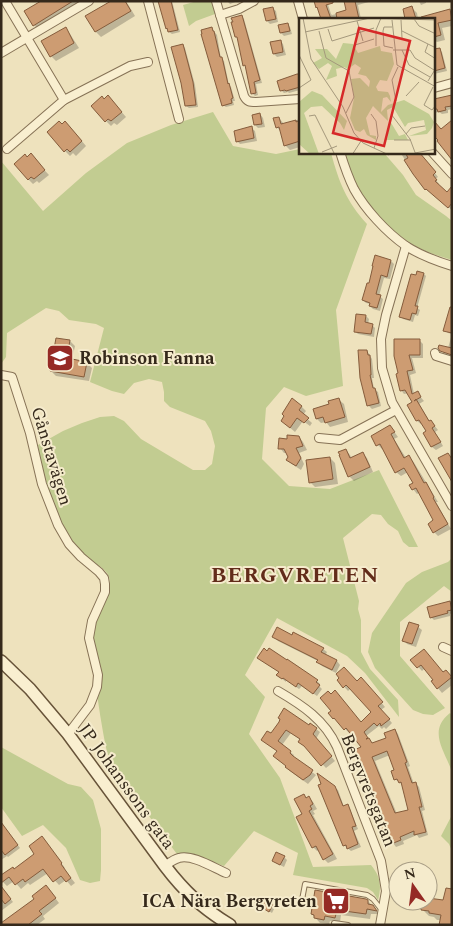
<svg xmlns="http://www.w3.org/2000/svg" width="453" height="926" viewBox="0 0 453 926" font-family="Spectral,serif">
<rect width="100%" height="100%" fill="#eee2bd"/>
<!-- green -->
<g fill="#c2cc91">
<path d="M197,1H211L216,12L215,14L196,21L189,26L183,5Z"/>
<path d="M213,112L233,146L276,154L300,149V152L331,153C339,182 346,201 367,224L336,310L343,386L306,396L284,387L266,408L262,459L289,486L330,489L379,470L418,547H409L403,542L398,531L388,524L381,515L372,514L343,538L359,601L358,609L361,620V652L370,669L398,700L399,717L365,673L347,656L277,618L245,675L265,697L249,734L280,778L313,867L371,865C380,876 382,885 378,900L373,892L367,888L293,875L298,853L254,831L224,866L197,857L177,854C164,838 153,821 141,805C131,793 120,779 112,765C107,755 105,743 103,732C99,710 96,688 94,665C93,656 92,647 92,639C92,620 114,593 109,577C105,566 91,563 83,555C59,532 40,478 38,445L63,431L82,423L100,417L114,416L124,421L141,439L193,470H205L212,464L215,446L211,431L205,421L170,407L164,401V392L162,382L149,379L134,383L124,394L112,391L90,382L104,328L96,324L69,320L59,311L46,308L7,333L6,357L1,364V161L43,211L86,173L127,143L171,125Z"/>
<path d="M351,152L384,153L403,175L416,195L446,216L452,221V260C442,257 432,254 423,250C392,235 363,204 351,172C349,166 347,160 345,154Z"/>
<path d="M452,558V592L444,586L400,622V656L445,708L433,715L423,714L413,710L375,668L368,652L372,633L406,583L422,572L448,562Z"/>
<path d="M450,713L452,715V772C445,751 427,731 450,713Z"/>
<path d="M1,747L68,784L81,787L93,800L101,829V870L100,881L90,883L80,880L66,848L43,825L22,836L1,807Z"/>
<path d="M452,815V851L449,844L441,836Z"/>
</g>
<!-- shadow -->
<g fill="#0003" fill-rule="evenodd">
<path d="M44,1H87L39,30L34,25Z"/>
<path d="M113,1H126L135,16L101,37L96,32L87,17Z"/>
<path d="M159,1H172L180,32L172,34L169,32Z"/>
<path d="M227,1H238L230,4Z"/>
<path d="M315,1H327L331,14L332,15L348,11L345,1H372L358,5L361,19H321L319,10L317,7Z"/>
<path d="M419,1H426V3L421,5Z"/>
<path d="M272,8L276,11L278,22L270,24L267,21Z"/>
<path d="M412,8L417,13L418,19H407Z"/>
<path d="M449,11L452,13V26L442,28L445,40L437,42L434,40V19H418Z"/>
<path d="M242,16L244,19L262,83L256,84L258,95L255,96L252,93L238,39L236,36Z"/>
<path d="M287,24L290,27L292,34L284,36L281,33L279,26Z"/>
<path d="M211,28L217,35L221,59L224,61L229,85L231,87L235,101H233L234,105L226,107L223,105Z"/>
<path d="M65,29L70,34L79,48L56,61L51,56Z"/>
<path d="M280,41L283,44L286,55L277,57L274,54Z"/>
<path d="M183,45L185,48L195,85L198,107L189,108L186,106Z"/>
<path d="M439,49L442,52L447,71L434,74V51Z"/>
<path d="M300,75V90L289,93L288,92L284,93L281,90L284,79Z"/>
<path d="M452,96V109L448,110V113L442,114L439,112L434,113V100Z"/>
<path d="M113,102L126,117L117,125L114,123L111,126L106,121Z"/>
<path d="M260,114L263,118L265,127L258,128L255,125Z"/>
<path d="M279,118L284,124L300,119V147L290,150L285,145L281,132L277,127Z"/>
<path d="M70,127L86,146L76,156L73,153L70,156L65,151Z"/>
<path d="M251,128L255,131L257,141L240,144L237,141Z"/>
<path d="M400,152H419L438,177L435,179L439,184L437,185L447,193L452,190V210L426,189L414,174Z"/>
<path d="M27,158L35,160L49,175L39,183L37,181L33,184L28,179Z"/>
<path d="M391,261L394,264L390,279L384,278L379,296L383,299L380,311L373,309L370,306L371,304L366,303L363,300L370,285Z"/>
<path d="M424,274L426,276L417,308L420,310L418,316L415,315L413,322L403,319L401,316L417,277Z"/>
<path d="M452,304V356L445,354L441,351L448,348L452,334L448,333L445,330Z"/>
<path d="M366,316L369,319L368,324L372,325L375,328L374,337L358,334L355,331Z"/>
<path d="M419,340L423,344V358H412L416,373L410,375L414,394L417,393L424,401L419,404L430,422L431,421L434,425L438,430L435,432L443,446L436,450L432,447L425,433L428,432L423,423L421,424L417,421L408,405L414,402L409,393L404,394L401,390L399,374L395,356Z"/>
<path d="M70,341L75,346L72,360L87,363L92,368L89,381L56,376L51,371Z"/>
<path d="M367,351L372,359L374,378H372L374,389L378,392L381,406L372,409L369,406Z"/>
<path d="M339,400L344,404L348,422L330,427L326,422L321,423L317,419L314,409L330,405Z"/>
<path d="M301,406L306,411L303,415L312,423L310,426L303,421L295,432L282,421Z"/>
<path d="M390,426L398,437L394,439L406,458L408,457L413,461L438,502H436L451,529L438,536L434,532L435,521L420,492L417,494L413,489L414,483L408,472L401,476L396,472L384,448L382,449L378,445Z"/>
<path d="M299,437L303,442L307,450L299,453L304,464L301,470L292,464L287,460L289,457L287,453H284L280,448L288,440Z"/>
<path d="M346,450L350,455L352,459L363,454L367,458L373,472L354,481L349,476Z"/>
<path d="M330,458L335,463L338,484L315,487L310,482Z"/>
<path d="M450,603L452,605V613L450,614V616L434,620L431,617Z"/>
<path d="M418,627L422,630L416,647L407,644L404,640Z"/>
<path d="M274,637L323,649L327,652L325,656L337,661L340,665L336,673L322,666L318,662V661L278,641Z"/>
<path d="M268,653L317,681L320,684L319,686L322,689L317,696L302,686L299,689L286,680V682L281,678L278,675L280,673L259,658Z"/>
<path d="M412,660L443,673L445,671L452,678V685L442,693L433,682L435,680L425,668L422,671Z"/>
<path d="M338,680L364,682L385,707L381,710L392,723L386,729L384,727L382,729L379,726L366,736L373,744L387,739L395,730L398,734L410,766L408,767L414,784L415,783L419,787L425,810L422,811L428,835L419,838L417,835L403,841L404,844L396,847L393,843L388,832L386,833L382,829L378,808L367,781H365L361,778L359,772L363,771V748L350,732L349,733L338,721L361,723L373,712L351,688L348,691ZM390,755L395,771V779L403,785L410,811L397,814L375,761Z"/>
<path d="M280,723L309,726L316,729L320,732L316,739L335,761L326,768L308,749L299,742L301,740L291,733L282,745L294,755L293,758L316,775L308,784L290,771L286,767L287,766L274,756L278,751L271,735Z"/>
<path d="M334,787L338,790L344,807L347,806L350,809L358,829L354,831L361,847L351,851L344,845Z"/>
<path d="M309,798L313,802L317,809L313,811L315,814L313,815L337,859L328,863L324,859L319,850L317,851L313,847L304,815L306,799Z"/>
<path d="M1,823L20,848L8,857L7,856L1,860Z"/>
<path d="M46,842L65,868L64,869L75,883L71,886L66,880L59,885L48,873L30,885L28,883L21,889L14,881L7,886L1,880L36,854Z"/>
<path d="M284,857L287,860L284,867L276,863L273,860Z"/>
<path d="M1,887L13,902L1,911Z"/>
<path d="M50,891L59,903L43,916L45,919L37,925H6Z"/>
<path d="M428,899L444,901L441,920H437L434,917L429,916L422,909L423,901H428Z"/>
<path d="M368,901L380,914H371L370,919L341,915L340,922L330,921L329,924L320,923L312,914Z"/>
<path d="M259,905H273L275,907L272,913Z"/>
</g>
<!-- building -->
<g fill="#cd9c72" stroke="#855c3c" fill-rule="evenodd">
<path d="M41,1H73L33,26L24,11Z"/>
<path d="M111,1H125L131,11L95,32L85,16Z"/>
<path d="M158,1H171L178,30L168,32L167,28L166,29Z"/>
<path d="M314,1H333V3L326,5L331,19H321L317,7L316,8Z"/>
<path d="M344,1H355L359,19H337L336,13L346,10Z"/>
<path d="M412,6L416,19H405L403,9Z"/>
<path d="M273,7L276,19L266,21L263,9Z"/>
<path d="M450,9L452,20L438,23L441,35L434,37V19H422L421,17Z"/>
<path d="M242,15L260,80L254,82L256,93L251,94L245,65L243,66L237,37H235L231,22H233L231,18Z"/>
<path d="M288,23L290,31L280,33L278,25Z"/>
<path d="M66,27L74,43L50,57L41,41Z"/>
<path d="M212,27L213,31H214L220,57H222L228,84L229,83L233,98L231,99L232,103L222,106L201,34H202L201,30Z"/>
<path d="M281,40L283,52L273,54L270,42Z"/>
<path d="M183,44L193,82L196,105L185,106L181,83L171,47Z"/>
<path d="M440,48L445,68L434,71V49Z"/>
<path d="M297,74H300V87L286,91L285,90L280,91L277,81Z"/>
<path d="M108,95L122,112L111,121L108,119L105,122L91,106L102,96L104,99Z"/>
<path d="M452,95V106L445,107L446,110L438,112L437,109H434V99Z"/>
<path d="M260,113L262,124L254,125L252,115Z"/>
<path d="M279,117L281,124L296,120V122L300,120V141L284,146L279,127L276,128L273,118Z"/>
<path d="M452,120V160L437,141L438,140L434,136V121L441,129Z"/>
<path d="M59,121L62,124L65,121L82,141L70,152L67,149L64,152L47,132Z"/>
<path d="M252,126L254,138L236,142L234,131Z"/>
<path d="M405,152H419L436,172L433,175L437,180L435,181L447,192L452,186V203L448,208L426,189L425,190L413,174L404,160L408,158Z"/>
<path d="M31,153L45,170L34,179L31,177L28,180L14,164L25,154L27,157Z"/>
<path d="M375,255L391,260L387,277L381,275L376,294L381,295L377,308L369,306L370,303L362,300L367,283H369L373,266H372Z"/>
<path d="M417,271L424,273L415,306H418L416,314L412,313L410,320L399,317L411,274L416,275Z"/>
<path d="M450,307H452V333L443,331Z"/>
<path d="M356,314L366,315L365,322L373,324L371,334L354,332Z"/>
<path d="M56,338L70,340L67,358L87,362L84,377L50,371Z"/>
<path d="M394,339H420V355H409L413,370L407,371L412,394L418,391L421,397L414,401L416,399L429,421L431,420L435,426L432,428L441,442L431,447L423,433L426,431L419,420L416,421L407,405L412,402L405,390L400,391L396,374L398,373L394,356Z"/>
<path d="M439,345L452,348V355L440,351L438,348Z"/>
<path d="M358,350H367L368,355H370L371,375H370L373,388H375L379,403L367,406L360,378Z"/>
<path d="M292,398L302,406L299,410L309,418L304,423L297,418L290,428L281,421L284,416L282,414Z"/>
<path d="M339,398L345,417L325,423L323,417L316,419L313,409L329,404L328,401Z"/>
<path d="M390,425L395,432L391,434L404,458L409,455L424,483L426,482L434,497L433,498L448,524L433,533L428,524L433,520L416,488L412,490L409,485L413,483L404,468L395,473L380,444L376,446L371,436Z"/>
<path d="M287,435L299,436L303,446L296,448L301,458L296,466L286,460L288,457L284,449H278L279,438L287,439Z"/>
<path d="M346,449L350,458L363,452L370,467L348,477L339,455H340L338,452Z"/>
<path d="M448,453L452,459V482L438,458Z"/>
<path d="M330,457L333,479L309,483L306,460Z"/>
<path d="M450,601L452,610L447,611L448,613L430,618L427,607Z"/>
<path d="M409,622L419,625L412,644L402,641Z"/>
<path d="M277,627L292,635L293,632L324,648L321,652L337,660L332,670L316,662L318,660L272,637Z"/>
<path d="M264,648L267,651L269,648L287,660V659L318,680L316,682L320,685L313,694L298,683L296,687L283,678L282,679L276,675L279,672L257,658Z"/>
<path d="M424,649L443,672L446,670L452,677L437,689L431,681L433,680L421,665L417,668L410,660Z"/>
<path d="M344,667L357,681L361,677L383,702L378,706L390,719L381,726L380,723L377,726L374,723L364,732L368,738L366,739L369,738L372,743L386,738L384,733L395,729L407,762L405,763L412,783L416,782L422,807H419L426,832L414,835V831L400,837L401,840L391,844L385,828L381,830L372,809L377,807L364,777L360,778L358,772L362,770L354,750L361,747L346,728L344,730L334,718L333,719L328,713L331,711L320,698L328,691L331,694L335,690L361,722L371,712L349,688L346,685L343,688L337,680L339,678L336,674ZM387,751L394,770L391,771L394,780L397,779L399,783L401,782L408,810L395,813L372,757Z"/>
<path d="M284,708L309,725L310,723L317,728L313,734L332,756L321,766L304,746L298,742L300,739L286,730L278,741L291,751L290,753L293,756L313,770L310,775L303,780L285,767L286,766L273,756L277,751L261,740L267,731L271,733L279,722L280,719L278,718Z"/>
<path d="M317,773L335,786L343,806L348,804L356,826L352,827L358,844L347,849L346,845L343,846L318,785L321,784Z"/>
<path d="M304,794L306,798L309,796L313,804L310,806L312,809L309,811L333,854L323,860L316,846L312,848L296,817L302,814L294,799Z"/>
<path d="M1,822L18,845L5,855L1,850Z"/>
<path d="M42,836L62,863L61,864L71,878L66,882L61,876L53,882L43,869L25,882L23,879L15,885L9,877L1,883V875L13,867L14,869L34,854L29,846Z"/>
<path d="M276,852L285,856L280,865L272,861Z"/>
<path d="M46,885L56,898L39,911L42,914L28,925H1V923L34,899L32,896Z"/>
<path d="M1,886L11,899L5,904L1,899Z"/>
<path d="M446,888L452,889V925H439L441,915L429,913V911L421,910L422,901H428V898L443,900Z"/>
<path d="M315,890L366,899L368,900V904L373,905L377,911L367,909L366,914L337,910L335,918L325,916L324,920L314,918V915L311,914Z"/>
<path d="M258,897L262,899L263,898L273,904L269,912L255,903Z"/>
</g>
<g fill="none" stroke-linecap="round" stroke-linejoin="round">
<!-- lane casing -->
<g stroke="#867256" stroke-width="6">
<g id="lane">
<path d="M301,905L305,884L367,895L373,899L381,909"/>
<path d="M334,923L348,925"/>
</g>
</g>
<!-- street casing -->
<g stroke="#867256" stroke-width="10">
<g id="street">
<path d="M5,1L64,100"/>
<path d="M148,1L179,119"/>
<path d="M216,1L244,96C247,102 250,102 256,102L300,99"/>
<path d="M298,1L303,19"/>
<path d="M220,15L239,9L254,1"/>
<path d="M1,53L89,1"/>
<path d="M434,88L452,83"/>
<path d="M7,149L64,100L130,66L148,62"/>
<path d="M340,152C344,165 348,177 354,189C365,209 386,232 406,246C420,255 436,261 452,266"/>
<path d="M432,152L452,174"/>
<path d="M406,246L386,315L381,339L382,368L392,402L452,506"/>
<path d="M435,353L436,356L452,361"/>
<path d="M1,375L12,377L30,433L42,484L58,525L69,544L81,557L99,572L104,578L105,584V592L92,621L89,638L98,675L97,687L90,705L68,734"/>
<path d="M319,438L340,440L396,410"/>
<path d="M443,647L452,651"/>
<path d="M278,691C302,705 325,720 337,747L381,861L386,891L380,925"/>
<path d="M165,866C169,863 174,859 179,858C192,854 214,868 226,873"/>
</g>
</g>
<!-- secondary casing -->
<g stroke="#675339" stroke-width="14">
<path id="secondary" d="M1,661L30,689L68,734L165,866C184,891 202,908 230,925"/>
</g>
<!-- lane -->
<use href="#lane" stroke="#f9efd0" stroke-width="4"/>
<!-- street -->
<use href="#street" stroke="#f9efd0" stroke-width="8"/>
<!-- secondary -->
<use href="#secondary" stroke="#f9efd0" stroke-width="11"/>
</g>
<!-- icons -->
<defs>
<g id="school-square" transform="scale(1.4375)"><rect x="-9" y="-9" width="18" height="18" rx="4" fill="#952a25" stroke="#f5ebcc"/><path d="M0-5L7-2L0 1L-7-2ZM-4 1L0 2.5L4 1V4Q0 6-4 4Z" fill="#fff"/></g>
<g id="supermarket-square" transform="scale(1.4375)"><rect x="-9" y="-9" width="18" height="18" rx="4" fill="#952a25" stroke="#f5ebcc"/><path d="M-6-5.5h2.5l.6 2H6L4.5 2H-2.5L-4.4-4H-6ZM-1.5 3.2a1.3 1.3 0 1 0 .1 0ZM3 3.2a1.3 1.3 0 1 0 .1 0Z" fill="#fff"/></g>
</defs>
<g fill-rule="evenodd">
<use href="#school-square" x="60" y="358"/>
<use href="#supermarket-square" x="336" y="901"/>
</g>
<g text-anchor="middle" stroke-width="4" stroke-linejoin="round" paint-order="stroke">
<!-- poi labels -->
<g font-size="18" font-weight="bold" fill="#35291b" stroke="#f5ebcc" text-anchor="start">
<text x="79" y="364">Robinson Fanna</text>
<text x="317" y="907" text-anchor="end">ICA Nära Bergvreten</text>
</g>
<!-- street labels -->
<g font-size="18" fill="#35291b" stroke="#f5ebcc">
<text transform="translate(52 456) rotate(73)" y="6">Gånstavägen</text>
<text transform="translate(127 786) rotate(54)" y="6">JP Johanssons gata</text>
<text transform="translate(369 790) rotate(68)" y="6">Bergvretsgatan</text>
</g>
<!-- district labels -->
<g font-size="22" font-weight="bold" letter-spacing="1" fill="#622c1a" stroke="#f5ebcc">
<text x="295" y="582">BERGVRETEN</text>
</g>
</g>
<!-- overview -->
<g transform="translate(299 18)">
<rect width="136" height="136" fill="#eee2bd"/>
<path d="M44,25L54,26L59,35L81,28L82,33L93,35L95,46L88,63L81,62L77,69L79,73L89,74L91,78L92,84L88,79L84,80L82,94L89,87L105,82L130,96L135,104L133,110L128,116L110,118L127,112L125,102L109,105L106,109L94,89L88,92L89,103L74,88L67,100L71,117L77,118V122L68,117L65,111L61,114L56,112L51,100L55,80L52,61L61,60L70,69L71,63L67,58L59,56L62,50L56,46L49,51L45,49L37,51L38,58L27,62L33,48L29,45L20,51L14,45L23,40L16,31H28L37,41ZM13,73L23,77L48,103L45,112L41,105L23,88L12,89L5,95L20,136H11L0,126V84ZM91,103L100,118L106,116L109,122H88Z" fill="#c2cc91"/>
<path fill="none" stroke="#a4987c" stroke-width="1" d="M4,0L12,41L44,89L55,115L64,125L90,137M115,1L120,8L137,16M93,2L98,47L137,69M102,2L103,20M58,3L64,23M93,9H85L84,13L85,28L94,30M29,11L33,23L75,10M20,13L27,40L50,53L55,79L47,95M103,13L137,30M6,14L71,0L137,2M129,26L126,34L137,41M56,27L75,21M77,28V12L82,0M94,32H111L116,40L135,52M103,32L110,47L131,59M0,37L12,62L0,70M129,63L137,50M134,69L125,87L133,92L137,87M107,78L120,64M97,83L93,62L99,49M72,96L77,103L79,118L75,130M92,96L111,121L117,137M10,98L16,97L36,137M107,116L112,110L126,108M95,122H112M23,134L38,128M116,135L137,131M53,137L62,123"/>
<path fill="#d62828" fill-opacity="0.15" stroke="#d62828" stroke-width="2.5" d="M60,10L111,23L85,128L34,115Z"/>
<rect width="136" height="136" fill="none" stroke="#35291b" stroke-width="2.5"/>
</g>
<!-- border -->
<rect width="453" height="926" fill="none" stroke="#35291b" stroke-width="5"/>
<!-- north arrow -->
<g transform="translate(413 886) rotate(346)"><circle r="24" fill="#f5ebcc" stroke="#a89d85"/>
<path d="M0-4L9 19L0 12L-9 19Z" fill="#952a25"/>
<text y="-8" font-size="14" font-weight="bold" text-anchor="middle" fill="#35291b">N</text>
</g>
</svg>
